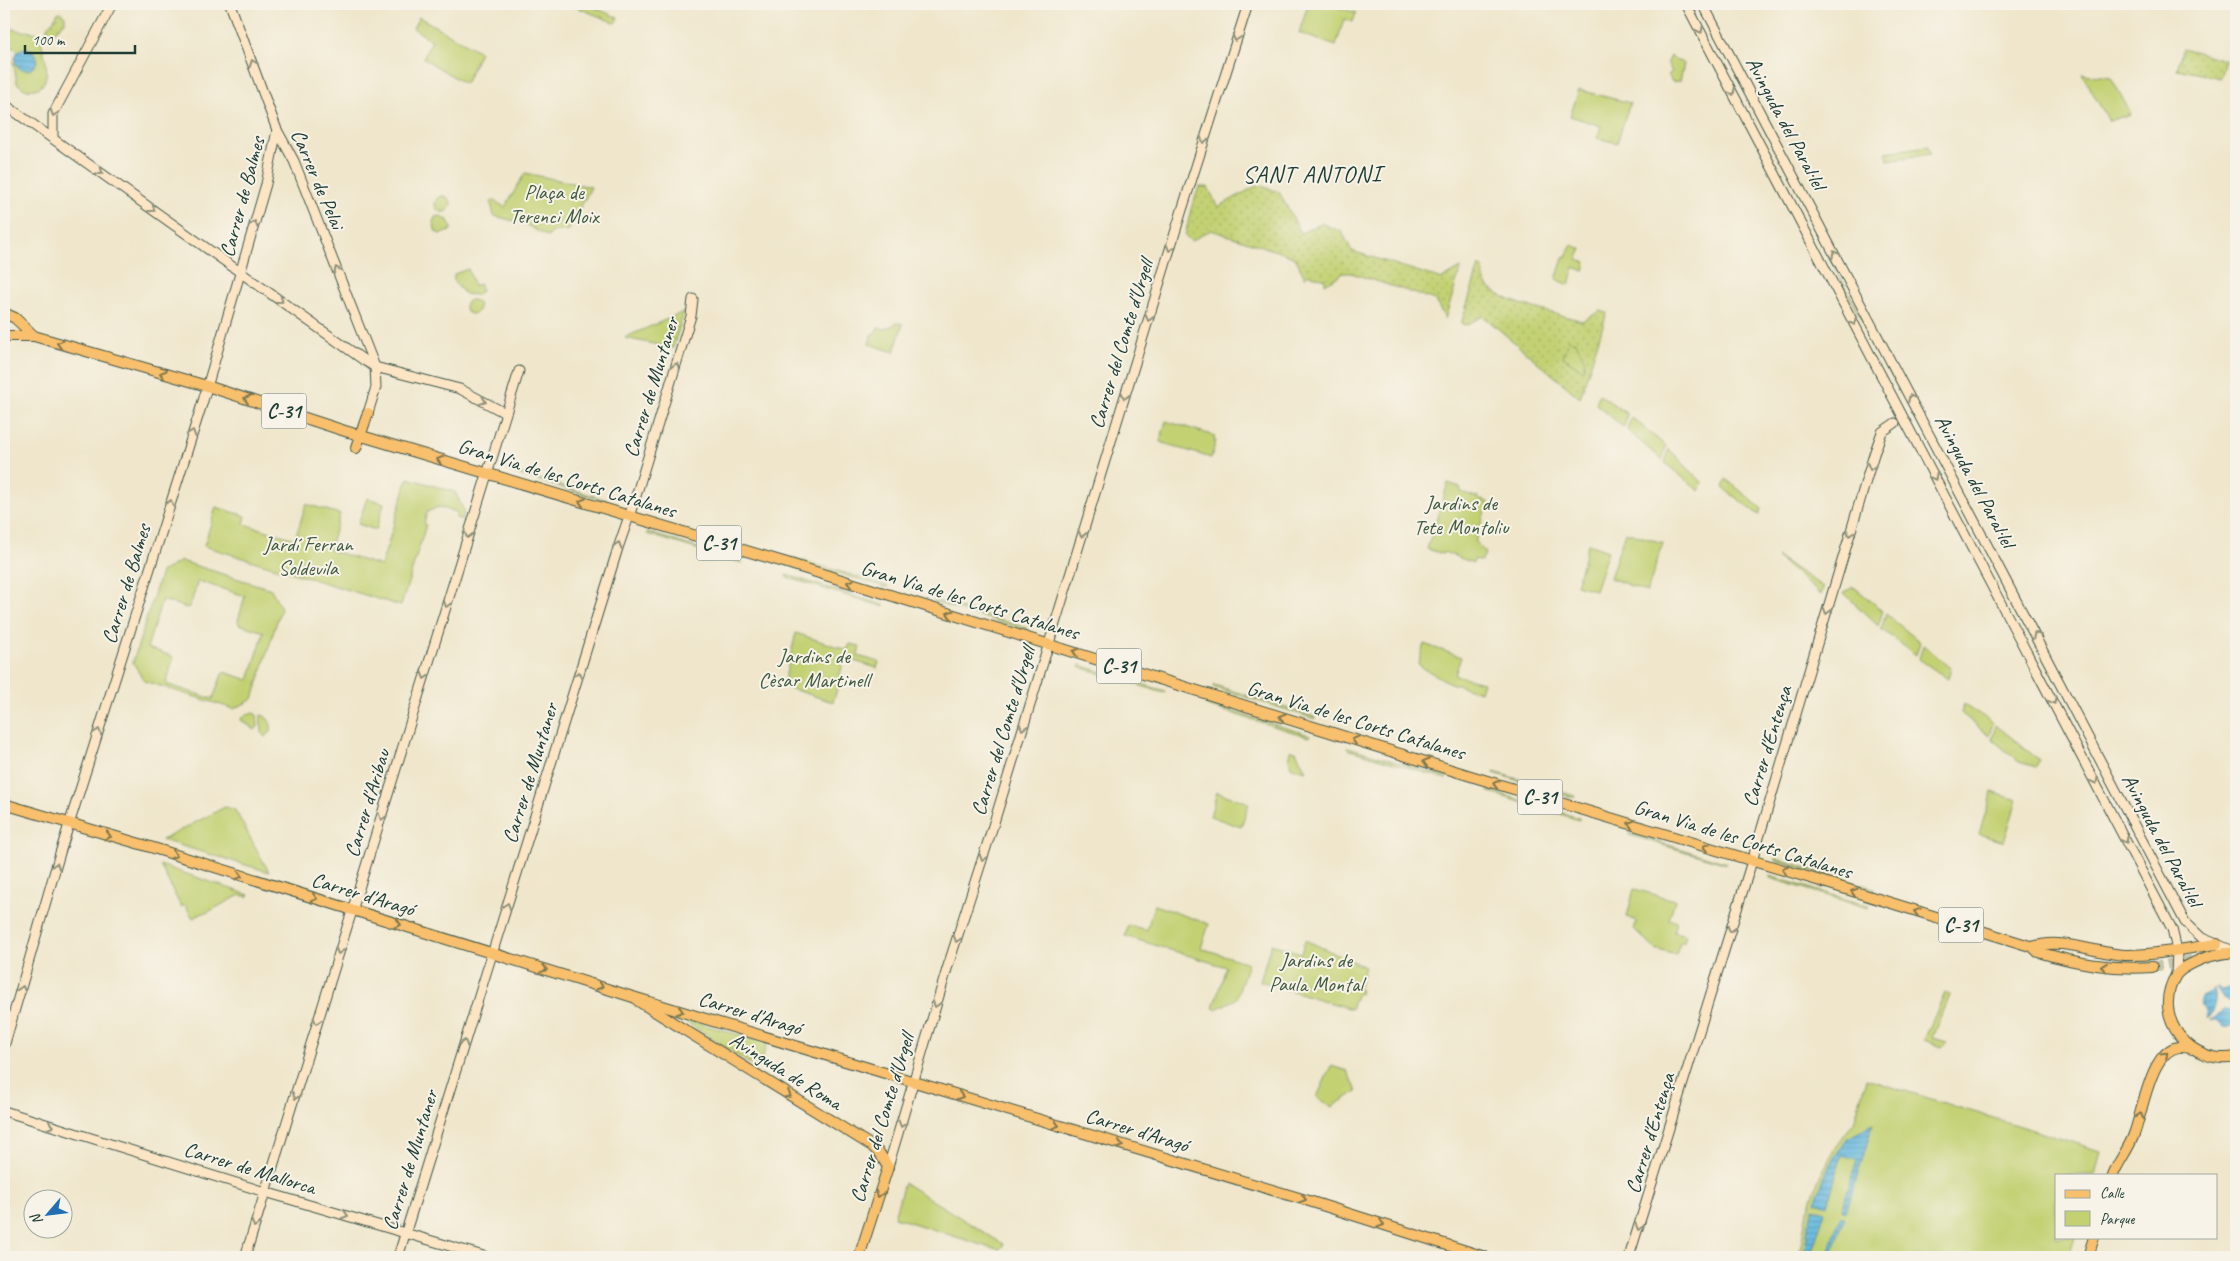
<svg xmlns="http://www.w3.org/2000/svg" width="2240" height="1261" viewBox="0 0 2240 1261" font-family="Caveat,sans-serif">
<defs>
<pattern id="grass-dots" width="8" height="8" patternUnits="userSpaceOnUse" patternTransform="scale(1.25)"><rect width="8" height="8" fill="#c3d173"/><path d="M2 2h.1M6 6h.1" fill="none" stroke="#a7b464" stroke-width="1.8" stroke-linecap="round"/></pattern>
<pattern id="water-rules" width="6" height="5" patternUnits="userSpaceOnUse" patternTransform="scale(1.25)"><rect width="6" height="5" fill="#63b8df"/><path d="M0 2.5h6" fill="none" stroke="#5197b6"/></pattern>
</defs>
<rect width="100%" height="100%" fill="#f7f3e8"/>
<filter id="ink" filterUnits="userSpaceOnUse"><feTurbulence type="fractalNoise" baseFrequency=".02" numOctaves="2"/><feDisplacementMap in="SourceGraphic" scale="10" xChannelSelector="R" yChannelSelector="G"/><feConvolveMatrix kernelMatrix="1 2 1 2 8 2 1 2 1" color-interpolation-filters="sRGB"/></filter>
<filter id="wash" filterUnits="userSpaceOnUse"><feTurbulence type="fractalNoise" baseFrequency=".0096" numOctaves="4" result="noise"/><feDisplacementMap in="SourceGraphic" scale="20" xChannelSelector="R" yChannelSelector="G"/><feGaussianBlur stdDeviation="1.12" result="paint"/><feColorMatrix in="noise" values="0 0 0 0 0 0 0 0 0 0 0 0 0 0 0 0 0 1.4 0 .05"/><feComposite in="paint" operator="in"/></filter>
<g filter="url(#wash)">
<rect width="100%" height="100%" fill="#efe6cb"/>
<!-- grass -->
<g fill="url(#grass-dots)" stroke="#718754">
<path d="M60,12L65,16V22L50,36C43,26 49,26 55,18C59,12 54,15 60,12Z"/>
<path d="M2183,48L2225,60L2220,78L2177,69Z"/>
<path d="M1258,185L1279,192L1301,233L1321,223L1342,232L1352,251L1442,279L1461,268L1445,319L1435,300L1351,273H1344L1325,284V279L1308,274L1305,278L1296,259L1286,254L1211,230L1191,241L1185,236L1191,209L1199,187H1208L1218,207Z"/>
<path d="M1828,253L1900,391L1827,254Z"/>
<path d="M1479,266L1483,268C1483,277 1484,283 1491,289C1507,304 1559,314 1582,321L1601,311L1607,313L1580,398L1483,316L1466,325L1461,324Z"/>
<path d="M507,469L606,500V501L506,471Z"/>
<path d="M647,532L742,562V563L647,534Z"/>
<path d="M792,557L888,586L887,588L791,559Z"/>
<path d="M787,575L884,605V607L786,577Z"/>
<path d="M934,600L1027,628L1026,630L933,602Z"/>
<path d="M1080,665L1165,691L1164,693L1079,667Z"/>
<path d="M1214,685L1315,717V719L1213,687Z"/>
<path d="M1208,704L1310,735L1309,737L1207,706Z"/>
<path d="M1348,747L1447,777L1446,779L1347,749Z"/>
<path d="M1494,772L1575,796L1574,798L1494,773Z"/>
<path d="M1488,790L1579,818V820L1488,792Z"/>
<path d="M1629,833L1727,863V864L1629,835Z"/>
<path d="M1775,858L1874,888V890L1775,860Z"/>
<path d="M1770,876L1869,906L1868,908L1770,878Z"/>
</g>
<!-- green -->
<g fill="#c3d173" stroke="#718754" fill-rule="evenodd">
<path d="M569,4H587L618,18L615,23Z"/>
<path d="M1308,4H1328L1356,13L1353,22L1344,19L1336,46L1299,33Z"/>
<path d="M419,17L480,52L465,84L423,58L432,41L413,28Z"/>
<path d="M4,22C18,37 30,27 39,35C44,51 59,95 24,89L17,83L13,61L17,66L30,70L35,65L36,55L31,50L22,49L19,51L4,43Z"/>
<path d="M1670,56L1684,64L1680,81L1672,82L1668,75L1672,72L1667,62Z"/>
<path d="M2082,74L2111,77L2131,114L2109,121Z"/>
<path d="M1579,90L1630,103L1617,143L1597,138L1601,126L1570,116Z"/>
<path d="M1928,146L1930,154L1888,160L1886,152Z"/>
<path d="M525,173L591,187L569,230L552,232L548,237L523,223L494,216L491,203L493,200L505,207Z"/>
<circle cx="443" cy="204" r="8"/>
<path d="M441,216L445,220L447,219L452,228L450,231L440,234L436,232L433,222L435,217Z"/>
<path d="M1571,245L1582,249L1577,260L1586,262L1584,271L1574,267L1569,285L1556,279L1564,256L1567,257Z"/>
<path d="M468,269L474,286L479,284L482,290L477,295L465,294L454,282V274Z"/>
<circle cx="472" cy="307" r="7"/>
<path d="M684,312L673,348L625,338L628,336Z"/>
<path d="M897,323L903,324L894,352L869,344L872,333L875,334L878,327L885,329Z"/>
<path d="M1568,340L1576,342L1585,361L1583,370L1563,357Z"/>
<path d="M1599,394L1627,414L1624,428L1596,404Z"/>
<path d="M1631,417L1666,446L1662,460L1627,430Z"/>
<path d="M1166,421L1215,436L1214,441H1216L1211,458L1160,442Z"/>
<path d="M1669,449L1702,482L1699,491L1665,463Z"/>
<path d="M408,478L455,492L464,511L462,520L456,518L457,512L438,507L427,512L424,524L426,525L401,606L204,546L216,507L246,516L244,524L295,539L306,504L340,514L329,550L381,566Z"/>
<path d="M1726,479L1761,508L1759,515L1723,488Z"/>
<path d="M1448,483L1460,487L1461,492L1476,497L1478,496V499L1488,502L1475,542L1486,553L1481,561L1475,559L1473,563L1444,552L1443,554L1427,549Z"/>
<path d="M367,498L384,503L376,530L358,524Z"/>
<path d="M1625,532L1663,543L1647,592L1610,578Z"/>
<path d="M1588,544L1608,551L1595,590L1576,585Z"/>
<path d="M1777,557L1823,587L1821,595Z"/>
<path d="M181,561L271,589L281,608L253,699L234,709L144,681L133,662L161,572ZM198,581L245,596L238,621L239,624L264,632L249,680L224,672L222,674L213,699L166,684L173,659L172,656L147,648L162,600L187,608L190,606Z"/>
<path d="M1854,587L1883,611L1878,626L1844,593Z"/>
<path d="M1886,614L1920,642L1916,655L1881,629Z"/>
<path d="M796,633L847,650L850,644L860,646L858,656L879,662L877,668L841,657L840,662L843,664L839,677H841L833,702L783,686Z"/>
<path d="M1424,644L1461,657L1455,675L1483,682L1480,692L1450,683L1421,667L1418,663Z"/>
<path d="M1923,645L1951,668L1948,679L1919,659Z"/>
<path d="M1964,704L1993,723L1989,736L1961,713Z"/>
<path d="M254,713L257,715L258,727L255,730L241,720L243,716Z"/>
<path d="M261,715C268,716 273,725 271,732L265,737L262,734C263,727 259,722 261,715Z"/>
<path d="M1996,725L2039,760L2036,767L2019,762L1992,739Z"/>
<path d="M1291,750L1296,751L1306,771L1291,767L1289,760Z"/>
<path d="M1217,792L1249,803L1241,827L1210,816Z"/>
<path d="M1992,792L2017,800L2004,842L1979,834Z"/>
<path d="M225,807L235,810L269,872L162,840Z"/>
<path d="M160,865L249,895L248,897L240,895L206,913L205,912L193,918L185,905L181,907Z"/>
<path d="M1634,889L1675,900L1669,919L1677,922L1674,932L1686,935L1684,942H1680L1676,955L1655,949L1634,929L1637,921L1627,917Z"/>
<path d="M1154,905L1209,924L1201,948L1248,963L1236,999L1216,1009L1213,1008L1226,967L1125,936L1128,925L1147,930Z"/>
<path d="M1305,940L1365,967L1358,989L1361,990L1360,994L1357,993L1351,1009L1260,981L1271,944L1301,953Z"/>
<path d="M1945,993L1949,995L1932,1038L1947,1042L1942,1047L1924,1040Z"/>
<path d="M681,1018L767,1043L761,1063L758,1066H753Z"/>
<path d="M1331,1066L1347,1071L1357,1091L1332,1107L1317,1097Z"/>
<path d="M1866,1079L2101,1151L2095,1175H2056V1237H2075L2069,1257H1799L1806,1216L1818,1181L1836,1146L1854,1122Z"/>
<path d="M904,1183L1003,1244V1246L1000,1249L991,1248L894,1217Z"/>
</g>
<!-- water -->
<g fill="url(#water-rules)" stroke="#417a8a">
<circle cx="26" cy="59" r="11"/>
<path d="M2218,986L2222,989L2231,987L2236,989V1006L2223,998L2216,987Z"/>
<path d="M2214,988C2217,999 2215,1009 2208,1018C2207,1016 2207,1014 2207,1012C2204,1006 2197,1006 2201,997L2210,993Z"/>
<path d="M2236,1010L2230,1027H2224L2217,1020H2210L2224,1011Z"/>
<path d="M1873,1124L1846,1212L1842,1210L1857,1159L1842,1155L1827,1206L1815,1202L1829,1166L1846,1139Z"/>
<path d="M1813,1208L1825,1212L1810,1257H1804L1808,1226Z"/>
<path d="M1840,1216L1844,1217L1832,1257H1828Z"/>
</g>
</g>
<g filter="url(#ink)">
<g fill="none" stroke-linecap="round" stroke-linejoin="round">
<!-- primary-tunnel -->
<path stroke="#c5c4ad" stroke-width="10" stroke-dasharray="10 5" stroke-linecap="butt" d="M2152,967L2196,959"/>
<!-- secondary casing -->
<g stroke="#3e564b" stroke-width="11">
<g id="secondary">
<path d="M230,4L277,130L294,161L375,367L376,387L368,413"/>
<path d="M1686,4L2172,929L2177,950L2176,975"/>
<path d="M1703,4L2185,922L2202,938L2236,952"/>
<path d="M4,104L365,361L375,367L460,389L505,413"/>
<path d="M53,138V114L112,4"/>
<path d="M4,1047L60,853L203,401L266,184L277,130"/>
<path d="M4,1111L265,1192L487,1257"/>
<path d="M888,1167L947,969L992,829L1182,210L1248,4"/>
<path d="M245,1257L519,371"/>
<path d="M398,1257L618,548L636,496L691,316L693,299"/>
<path d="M1629,1257L1752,861L1874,454L1882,432L1895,423"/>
</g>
</g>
<!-- primary casing -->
<g stroke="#3e564b" stroke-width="12">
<g id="primary">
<path d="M4,313L15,318L34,336"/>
<path d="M4,336H34L207,386L345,431L787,563L1474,777L1817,880L2033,947L2038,952C2076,963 2112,970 2152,967"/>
<path d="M356,448L368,413"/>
<path d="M4,804L147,846L633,997L1309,1201L1485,1257"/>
<path d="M2033,947C2061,937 2095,953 2125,955C2155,956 2187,948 2217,944"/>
<path d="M2236,953C2224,952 2214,955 2202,959C2193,963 2182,967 2176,975C2150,1018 2191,1066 2236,1057"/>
<path d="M638,1001L872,1146L880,1154L888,1167L859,1257"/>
<path d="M2113,1175C2119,1160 2129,1149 2134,1134C2144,1109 2152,1033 2192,1049"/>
<path d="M2088,1257L2094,1237"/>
</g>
</g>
<!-- secondary -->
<use href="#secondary" stroke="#fce5c4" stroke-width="9"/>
<!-- primary -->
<use href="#primary" stroke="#f8bf6c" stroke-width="10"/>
</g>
<!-- one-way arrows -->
<defs><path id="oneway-chevron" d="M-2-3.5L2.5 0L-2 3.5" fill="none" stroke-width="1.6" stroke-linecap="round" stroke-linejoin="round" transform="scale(1.25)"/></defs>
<g stroke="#8e917c">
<use href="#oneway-chevron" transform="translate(1700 30) rotate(63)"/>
<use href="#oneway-chevron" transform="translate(1236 38) rotate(108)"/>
<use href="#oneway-chevron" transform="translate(253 63) rotate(-111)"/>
<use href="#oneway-chevron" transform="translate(1732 92) rotate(62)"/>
<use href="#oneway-chevron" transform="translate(54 113) rotate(108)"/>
<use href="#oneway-chevron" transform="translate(1204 140) rotate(107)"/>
<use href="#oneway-chevron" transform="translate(100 172) rotate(36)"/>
<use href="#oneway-chevron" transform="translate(152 209) rotate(35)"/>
<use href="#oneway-chevron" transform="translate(254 224) rotate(-73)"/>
<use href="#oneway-chevron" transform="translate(1170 248) rotate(107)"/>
<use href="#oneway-chevron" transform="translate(1835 254) rotate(-118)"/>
<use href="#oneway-chevron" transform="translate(337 270) rotate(-111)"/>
<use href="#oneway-chevron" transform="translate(280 300) rotate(36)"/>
<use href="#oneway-chevron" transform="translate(1149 318) rotate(107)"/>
<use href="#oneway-chevron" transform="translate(1853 322) rotate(62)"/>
<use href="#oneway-chevron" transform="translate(676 366) rotate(-73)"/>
<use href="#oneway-chevron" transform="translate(1125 396) rotate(107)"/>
<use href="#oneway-chevron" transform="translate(1911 398) rotate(-118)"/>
<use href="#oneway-chevron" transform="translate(483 401) rotate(22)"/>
<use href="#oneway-chevron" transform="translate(192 433) rotate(-72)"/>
<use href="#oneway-chevron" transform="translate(1871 467) rotate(107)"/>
<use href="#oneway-chevron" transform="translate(1934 477) rotate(62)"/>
<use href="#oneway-chevron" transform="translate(170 503) rotate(-72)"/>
<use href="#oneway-chevron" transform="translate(1850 533) rotate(107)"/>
<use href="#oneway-chevron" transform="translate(1082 534) rotate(107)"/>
<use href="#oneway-chevron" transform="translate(468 535) rotate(107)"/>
<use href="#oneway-chevron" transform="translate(618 545) rotate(-73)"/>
<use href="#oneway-chevron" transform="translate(447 604) rotate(107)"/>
<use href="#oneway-chevron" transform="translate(1827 611) rotate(107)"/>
<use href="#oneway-chevron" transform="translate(2036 635) rotate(-117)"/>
<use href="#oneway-chevron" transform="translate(578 675) rotate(-73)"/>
<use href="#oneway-chevron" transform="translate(425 676) rotate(107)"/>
<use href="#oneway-chevron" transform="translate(2053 701) rotate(62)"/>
<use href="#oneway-chevron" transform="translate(1023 727) rotate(107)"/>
<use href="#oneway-chevron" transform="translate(98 732) rotate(-72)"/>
<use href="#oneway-chevron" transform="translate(2095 781) rotate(62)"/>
<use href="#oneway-chevron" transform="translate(382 817) rotate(108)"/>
<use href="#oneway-chevron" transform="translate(2125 840) rotate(63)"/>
<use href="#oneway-chevron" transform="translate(983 858) rotate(108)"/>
<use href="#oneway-chevron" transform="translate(56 866) rotate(-74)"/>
<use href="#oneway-chevron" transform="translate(507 906) rotate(-72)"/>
<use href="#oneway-chevron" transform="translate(1731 929) rotate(107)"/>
<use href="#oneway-chevron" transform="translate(957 939) rotate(108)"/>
<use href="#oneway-chevron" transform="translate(339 951) rotate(107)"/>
<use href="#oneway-chevron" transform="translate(22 989) rotate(-73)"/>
<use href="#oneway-chevron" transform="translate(936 1004) rotate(107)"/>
<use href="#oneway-chevron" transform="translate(317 1021) rotate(107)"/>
<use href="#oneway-chevron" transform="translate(464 1043) rotate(-73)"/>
<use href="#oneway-chevron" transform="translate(296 1096) rotate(108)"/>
<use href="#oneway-chevron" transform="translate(902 1124) rotate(106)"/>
<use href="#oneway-chevron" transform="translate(50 1126) rotate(17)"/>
<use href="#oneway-chevron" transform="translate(345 1215) rotate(16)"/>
<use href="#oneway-chevron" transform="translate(255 1224) rotate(107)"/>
<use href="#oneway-chevron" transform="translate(1639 1227) rotate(107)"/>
</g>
<g stroke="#81784d">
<use href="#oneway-chevron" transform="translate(60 344) rotate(-163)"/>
<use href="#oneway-chevron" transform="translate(163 374) rotate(-164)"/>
<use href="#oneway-chevron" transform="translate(247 399) rotate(-162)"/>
<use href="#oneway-chevron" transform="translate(440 460) rotate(-163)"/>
<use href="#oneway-chevron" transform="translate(582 502) rotate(-163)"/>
<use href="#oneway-chevron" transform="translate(850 583) rotate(-163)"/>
<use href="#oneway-chevron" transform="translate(950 614) rotate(-163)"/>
<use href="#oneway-chevron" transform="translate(1076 652) rotate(-163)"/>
<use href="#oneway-chevron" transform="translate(1282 717) rotate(-163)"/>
<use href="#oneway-chevron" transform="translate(1355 740) rotate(-162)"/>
<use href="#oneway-chevron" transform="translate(1426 762) rotate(-163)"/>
<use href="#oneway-chevron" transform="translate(1496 784) rotate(-163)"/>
<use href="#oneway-chevron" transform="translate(1631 824) rotate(-162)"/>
<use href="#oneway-chevron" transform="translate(108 836) rotate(16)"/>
<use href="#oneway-chevron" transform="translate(1706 847) rotate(-163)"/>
<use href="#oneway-chevron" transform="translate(174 855) rotate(18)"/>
<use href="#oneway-chevron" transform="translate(1785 870) rotate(-164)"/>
<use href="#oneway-chevron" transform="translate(239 876) rotate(17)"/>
<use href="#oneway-chevron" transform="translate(1854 892) rotate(-162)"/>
<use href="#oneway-chevron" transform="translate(314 898) rotate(17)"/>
<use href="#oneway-chevron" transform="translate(1917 912) rotate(-163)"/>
<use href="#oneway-chevron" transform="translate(398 924) rotate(17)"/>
<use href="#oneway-chevron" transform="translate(2104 967) rotate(-174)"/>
<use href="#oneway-chevron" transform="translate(544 969) rotate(18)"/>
<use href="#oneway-chevron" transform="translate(600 986) rotate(17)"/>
<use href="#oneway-chevron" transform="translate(680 1011) rotate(17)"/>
<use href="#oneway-chevron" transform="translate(2165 1055) rotate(-43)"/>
<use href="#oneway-chevron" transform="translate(788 1095) rotate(31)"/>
<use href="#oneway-chevron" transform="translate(960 1096) rotate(17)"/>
<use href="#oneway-chevron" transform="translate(2140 1116) rotate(-73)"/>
<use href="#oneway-chevron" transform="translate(1056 1125) rotate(17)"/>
<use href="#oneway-chevron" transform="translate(1120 1145) rotate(17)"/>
<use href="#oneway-chevron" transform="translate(879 1194) rotate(108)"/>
<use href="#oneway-chevron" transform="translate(1303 1199) rotate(17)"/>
<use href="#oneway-chevron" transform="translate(1381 1224) rotate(18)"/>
</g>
</g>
<g text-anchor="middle" stroke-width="4" stroke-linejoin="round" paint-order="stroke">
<!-- shield labels -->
<g fill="#f7f3e8" stroke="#60746a" stroke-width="1">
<rect x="261.5" y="393.5" width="45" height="35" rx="4"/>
<rect x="696.5" y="525.5" width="45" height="35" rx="4"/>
<rect x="1096.5" y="648.5" width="45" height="35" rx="4"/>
<rect x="1517.5" y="779.5" width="45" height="35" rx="4"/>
<rect x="1938.5" y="907.5" width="45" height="35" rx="4"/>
</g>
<g font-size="20" font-weight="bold" fill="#1f3d34">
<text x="284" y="418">C-31</text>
<text x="719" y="550">C-31</text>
<text x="1119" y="673">C-31</text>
<text x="1540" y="804">C-31</text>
<text x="1961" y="932">C-31</text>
</g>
<!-- street labels -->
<g font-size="21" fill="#1f3d34" stroke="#f7f3e8">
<text transform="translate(1786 123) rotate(62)" y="7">Avinguda del Paral·lel</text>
<text transform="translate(318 179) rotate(67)" y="7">Carrer de Pelai</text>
<text transform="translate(242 197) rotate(-75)" y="7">Carrer de Balmes</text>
<text transform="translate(1121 344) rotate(-73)" y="7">Carrer del Comte d'Urgell</text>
<text transform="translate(651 387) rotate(-73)" y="7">Carrer de Muntaner</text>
<text transform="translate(567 478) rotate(17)" y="7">Gran Via de les Corts Catalanes</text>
<text transform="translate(1975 481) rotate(62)" y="7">Avinguda del Paral·lel</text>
<text transform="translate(126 584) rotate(-73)" y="7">Carrer de Balmes</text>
<text transform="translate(970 600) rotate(17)" y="7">Gran Via de les Corts Catalanes</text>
<text transform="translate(1356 720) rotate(17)" y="7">Gran Via de les Corts Catalanes</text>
<text transform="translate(1003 731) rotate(-73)" y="7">Carrer del Comte d'Urgell</text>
<text transform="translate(1767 746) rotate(-73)" y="7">Carrer d'Entença</text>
<text transform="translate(530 773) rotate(-73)" y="7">Carrer de Muntaner</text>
<text transform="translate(367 803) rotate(-73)" y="7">Carrer d'Aribau</text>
<text transform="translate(1743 839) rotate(17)" y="7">Gran Via de les Corts Catalanes</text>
<text transform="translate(2162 840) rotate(62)" y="7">Avinguda del Paral·lel</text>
<text transform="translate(363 894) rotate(17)" y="7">Carrer d'Aragó</text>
<text transform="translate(750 1013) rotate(17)" y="7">Carrer d'Aragó</text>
<text transform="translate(786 1071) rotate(32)" y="7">Avinguda de Roma</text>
<text transform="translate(882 1118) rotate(-73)" y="7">Carrer del Comte d'Urgell</text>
<text transform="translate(1137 1130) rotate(17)" y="7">Carrer d'Aragó</text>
<text transform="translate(1650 1133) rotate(-73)" y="7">Carrer d'Entença</text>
<text transform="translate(410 1160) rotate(-73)" y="7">Carrer de Muntaner</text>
<text transform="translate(250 1168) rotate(17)" y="7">Carrer de Mallorca</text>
</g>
<!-- park labels -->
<g font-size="21" fill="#405b41" stroke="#f7f3e8">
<text x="554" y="199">Plaça de<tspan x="554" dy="24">Terenci Moix</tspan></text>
<text x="1461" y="510">Jardins de<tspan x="1461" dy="24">Tete Montoliu</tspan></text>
<text x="308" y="551">Jardí Ferran<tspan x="308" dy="24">Soldevila</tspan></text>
<text x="814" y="663">Jardins de<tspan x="814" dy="24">Cèsar Martinell</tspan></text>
<text x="1316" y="967">Jardins de<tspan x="1316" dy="24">Paula Montal</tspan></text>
</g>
<!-- quarter labels -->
<g font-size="24" letter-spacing="1" fill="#1f3d34" stroke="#f7f3e8">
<text x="1312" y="182">SANT ANTONI</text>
</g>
</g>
<!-- margin -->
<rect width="2240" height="1261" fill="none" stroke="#f7f3e8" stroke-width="20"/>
<!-- legend -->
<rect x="2055" y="1174" width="162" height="65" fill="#f7f3e8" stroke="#a1aaa0"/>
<rect x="2065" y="1190" width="25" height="8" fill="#f8bf6c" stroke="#a1aaa0"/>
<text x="2100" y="1198" font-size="15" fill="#1f3d34">Calle</text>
<rect x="2065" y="1211" width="25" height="15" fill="#c3d173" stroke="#a1aaa0"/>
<text x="2100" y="1224" font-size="15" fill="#1f3d34">Parque</text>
<!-- north arrow -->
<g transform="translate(48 1214) rotate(242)"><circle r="24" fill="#f7f3e8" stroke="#a1aaa0"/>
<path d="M0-4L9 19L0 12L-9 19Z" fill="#1f6fb2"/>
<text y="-8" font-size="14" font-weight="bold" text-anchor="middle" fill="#1f3d34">N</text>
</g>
<!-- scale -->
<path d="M25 45v8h110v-8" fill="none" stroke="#1f3d34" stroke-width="2.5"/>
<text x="32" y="45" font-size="15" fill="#1f3d34" stroke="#f7f3e8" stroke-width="4" paint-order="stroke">100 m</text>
</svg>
